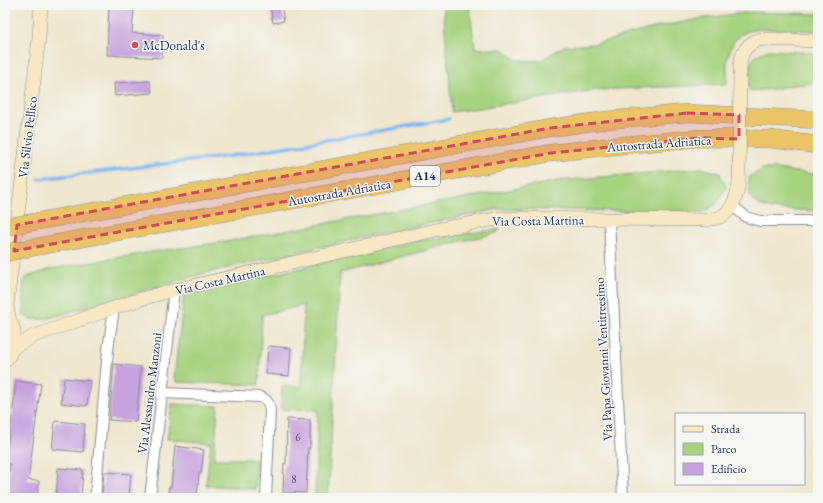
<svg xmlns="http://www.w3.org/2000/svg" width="823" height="503" viewBox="0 0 823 503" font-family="'EB Garamond',serif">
<rect width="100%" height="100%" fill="#f6f6f2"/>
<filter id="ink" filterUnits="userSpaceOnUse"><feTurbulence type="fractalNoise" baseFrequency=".025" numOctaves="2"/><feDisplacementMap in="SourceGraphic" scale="8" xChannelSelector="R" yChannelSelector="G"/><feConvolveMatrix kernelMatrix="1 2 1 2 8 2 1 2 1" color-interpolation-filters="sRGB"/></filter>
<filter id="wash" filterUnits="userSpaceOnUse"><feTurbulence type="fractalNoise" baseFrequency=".012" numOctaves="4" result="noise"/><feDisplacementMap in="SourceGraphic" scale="16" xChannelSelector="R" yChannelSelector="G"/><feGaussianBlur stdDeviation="0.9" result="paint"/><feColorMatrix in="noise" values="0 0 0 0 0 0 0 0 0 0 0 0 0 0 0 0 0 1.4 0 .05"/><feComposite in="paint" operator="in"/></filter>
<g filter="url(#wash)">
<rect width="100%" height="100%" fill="#efe6ce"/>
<!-- green -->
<g fill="#a7d380" stroke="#61816f">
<path d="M443,5H469L475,48L483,49H502L517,60L540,61L564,46L595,44L657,27L705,18L751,12L818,14V31L761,29L747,31L741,35L734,41L730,50L727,59V84L596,90L452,112Z"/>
<path d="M769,50L818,53V83L794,85L773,89L749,91C749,70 745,57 769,50Z"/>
<path d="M702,168L720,173L726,187L716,205L703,212L498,209L374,235L201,274L46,319H30L22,314L24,278L51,269L151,252L224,242L558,181Z"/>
<path d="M763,169H776L818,175V211L771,209L758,205L750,197L749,177Z"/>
<path d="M500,229L497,233L457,242L340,273L328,498H315L318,410L281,409L282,386L301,387L304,305L262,315L259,385L177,382L174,378L184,295L420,240Z"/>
<path d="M172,404L218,406L214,459H256L255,489L206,485L211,443L167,439Z"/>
</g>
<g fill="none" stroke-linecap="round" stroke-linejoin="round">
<!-- stream -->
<path stroke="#7eb7ef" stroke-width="3.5" d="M39,179L231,156L449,119"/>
</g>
<g id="blocks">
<!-- building -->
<g fill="#c7a2de">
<path d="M109,5H128V8H134L132,33L163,35L162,58L107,55Z"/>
<path d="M270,5H281L284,21L273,23Z"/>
<path d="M150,81L152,93L115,96L114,83Z"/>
<path d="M268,346L291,348L289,376L266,374Z"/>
<path d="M114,364L141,367L136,422L109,420Z"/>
<path d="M64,378L90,381L87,406L61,403Z"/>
<path d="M16,381L41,384L28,480L39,481L37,498H7L10,464H5L10,427H11Z"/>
<path d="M287,419L310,420V448H308L306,493L283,492L284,463L286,464Z"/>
<path d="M55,421L85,424L83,452L52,449Z"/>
<path d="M175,446L204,450L201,473H199L197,498H168L169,487H171Z"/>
<path d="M58,468L83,470L81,498H56Z"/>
<path d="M104,472L131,474L129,498H102Z"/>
</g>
</g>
</g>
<g filter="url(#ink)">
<use href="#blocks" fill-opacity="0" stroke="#858a96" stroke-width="1"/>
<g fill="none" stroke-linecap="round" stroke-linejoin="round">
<!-- minor casing -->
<g stroke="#858a96" stroke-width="12">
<g id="minor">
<path d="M732,205L746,217L760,221H818"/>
<path d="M609,219L623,498"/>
<path d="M162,393L260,397C267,399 269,403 270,410L266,498"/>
<path d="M95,498L108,350L114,308"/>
<path d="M150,498L174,290"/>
</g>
</g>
<!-- secondary casing -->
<g stroke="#858a96" stroke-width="14">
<g id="secondary">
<path d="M740,67C741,52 746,44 761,39L818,41"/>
<path d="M5,313C17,326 18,347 5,361"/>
<path d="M9,317L7,305L39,38L41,5"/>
<path d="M13,348L34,336L114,308L141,299L174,290L440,229L502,218L707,220C711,219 716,219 720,217C733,211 738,194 739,181"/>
</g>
</g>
<!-- motorway casing -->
<g stroke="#858a96" stroke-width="18">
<g id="motorway">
<path d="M39,221L550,128L607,120L687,113L818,120"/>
<path d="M35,247L551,153L623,145L699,138L770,139L818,145"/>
</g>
</g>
<!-- minor -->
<use href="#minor" stroke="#fff" stroke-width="10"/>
<!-- secondary -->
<use href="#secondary" stroke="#f8e8c3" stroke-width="13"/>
<!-- motorway -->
<use href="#motorway" stroke="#edc569" stroke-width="17"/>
<!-- secondary-bridge casing -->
<g stroke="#858a96" stroke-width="14" stroke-linecap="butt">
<path id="secondary-bridge" d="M739,181L740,67"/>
</g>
<!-- motorway-bridge casing -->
<g stroke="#858a96" stroke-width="18" stroke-linecap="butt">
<g id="motorway-bridge">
<path d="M5,227L39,221"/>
<path d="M5,253L35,247"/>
</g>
</g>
<!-- secondary-bridge -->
<use href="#secondary-bridge" stroke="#f8e8c3" stroke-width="13"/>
<!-- motorway-bridge -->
<use href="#motorway-bridge" stroke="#edc569" stroke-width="17"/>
</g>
</g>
<!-- marked area -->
<path fill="#d1495b" fill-opacity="0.2" stroke="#d1495b" stroke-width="3" stroke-dasharray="8 5" stroke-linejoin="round" d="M687,113L739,115V139L699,138L551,153L14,251L17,225L550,128Z"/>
<!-- markers -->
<circle fill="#d1495b" stroke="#f6f6f2" stroke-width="1.5" cx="135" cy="45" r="4"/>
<g text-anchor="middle" stroke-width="3" stroke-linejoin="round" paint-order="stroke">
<!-- number labels -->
<g font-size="11" fill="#464c7e">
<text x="298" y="441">6</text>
<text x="294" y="483">8</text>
</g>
<!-- shield labels -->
<rect fill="#f6f6f2" stroke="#5d6b8a" stroke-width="1" x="410" y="166" width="30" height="20" rx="3"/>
<g font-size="12" font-weight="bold" fill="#1b2f5e">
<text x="425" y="180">A14</text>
</g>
<!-- poi labels -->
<g font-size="13" fill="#1b2f5e" stroke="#f6f6f2" text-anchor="start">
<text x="143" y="50">McDonald's</text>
</g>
<!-- street labels -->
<g font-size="13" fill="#1b2f5e" stroke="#f6f6f2">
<text transform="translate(27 137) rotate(-83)" y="5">Via Silvio Pellico</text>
<text transform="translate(659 143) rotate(-4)" y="5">Autostrada Adriatica</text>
<text transform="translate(339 192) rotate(-10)" y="5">Autostrada Adriatica</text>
<text transform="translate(538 220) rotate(-1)" y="5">Via Costa Martina</text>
<text transform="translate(220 280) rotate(-13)" y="5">Via Costa Martina</text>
<text transform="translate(603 359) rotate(-93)" y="5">Via Papa Giovanni Ventitreesimo</text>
<text transform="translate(149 393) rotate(-83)" y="5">Via Alessandro Manzoni</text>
</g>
</g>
<!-- margin -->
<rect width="823" height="503" fill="none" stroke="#f6f6f2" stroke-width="20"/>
<!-- legend -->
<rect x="675" y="413" width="130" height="72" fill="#f6f6f2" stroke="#9ea6b7"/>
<rect x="683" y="426" width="20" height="6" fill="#f8e8c3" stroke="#9ea6b7"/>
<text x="711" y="433" font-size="12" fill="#1b2f5e">Strada</text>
<rect x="683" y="443" width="20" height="12" fill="#a7d380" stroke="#9ea6b7"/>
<text x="711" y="453" font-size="12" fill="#1b2f5e">Parco</text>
<rect x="683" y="463" width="20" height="12" fill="#c7a2de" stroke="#9ea6b7"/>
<text x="711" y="473" font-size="12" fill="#1b2f5e">Edificio</text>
</svg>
